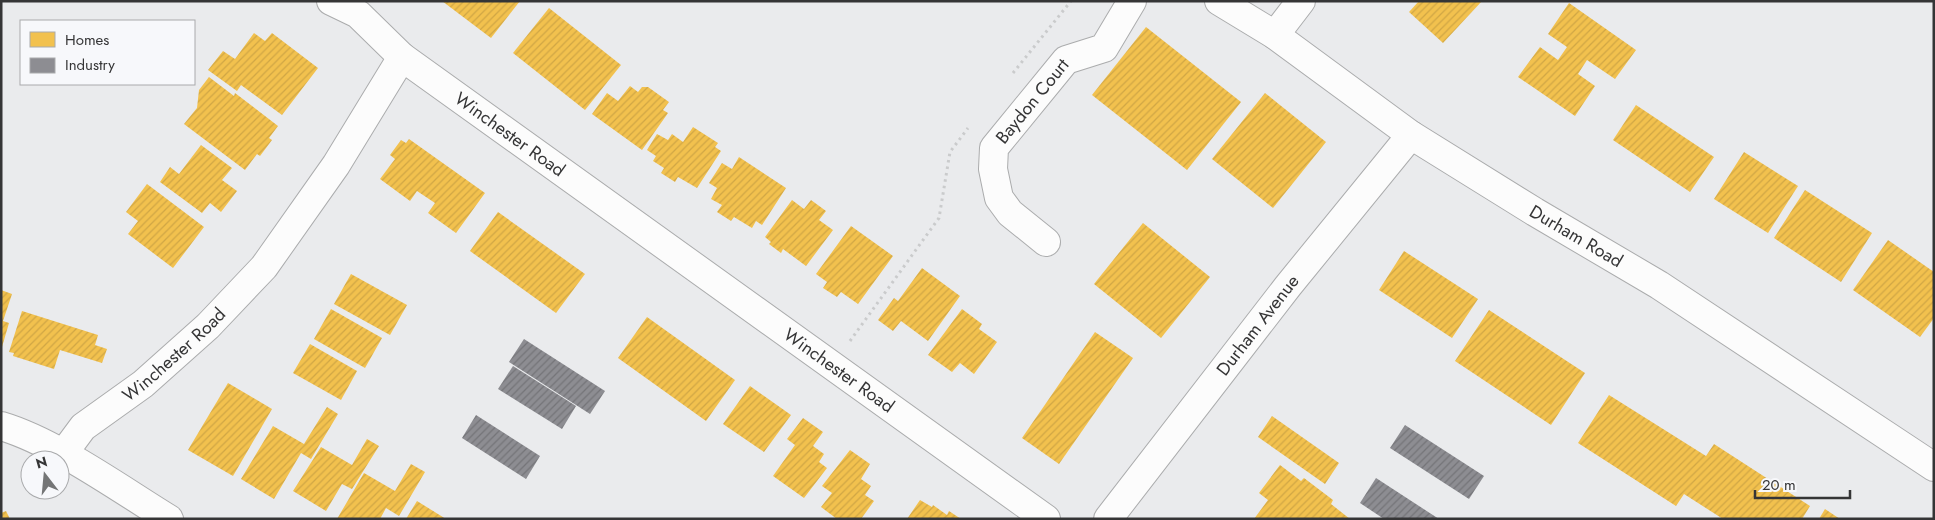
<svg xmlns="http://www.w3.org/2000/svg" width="1935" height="520" viewBox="0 0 1935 520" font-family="Jost,sans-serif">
<defs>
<pattern id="homes-hatch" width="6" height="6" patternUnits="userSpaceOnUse" patternTransform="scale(1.25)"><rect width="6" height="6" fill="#f2c14e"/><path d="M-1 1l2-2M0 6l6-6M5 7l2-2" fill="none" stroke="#d0a645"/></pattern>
<pattern id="industry-hatch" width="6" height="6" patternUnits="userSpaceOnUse" patternTransform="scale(1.25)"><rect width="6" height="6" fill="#8d8d92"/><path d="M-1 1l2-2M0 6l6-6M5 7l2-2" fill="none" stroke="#747478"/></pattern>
</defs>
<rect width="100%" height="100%" fill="#eaebed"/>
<!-- homes -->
<g fill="url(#homes-hatch)">
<path d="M442,1H520L491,38Z"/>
<path d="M1419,1H1482L1443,43L1409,12Z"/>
<path d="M1569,3L1636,50L1615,79L1587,60L1578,74L1595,86L1575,116L1518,77L1540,47L1558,60L1567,47L1548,34Z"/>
<path d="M549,8L621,65L585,110L513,53Z"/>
<path d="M1146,27L1241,102L1187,170L1092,95Z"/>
<path d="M254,33L265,41L272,33L318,68L282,115L241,85L237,91L208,70L223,51L235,59Z"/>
<path d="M209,77L234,96L235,93L278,126L269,138L272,140L260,156L257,154L245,170L184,124L197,108L199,90Z"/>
<path d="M630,86L638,92L642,87H648L669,102L663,110L668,113L642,150L592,114L607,93L618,101Z"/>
<path d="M1265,93L1326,142L1273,208L1212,159Z"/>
<path d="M1636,105L1714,157L1690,192L1613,140Z"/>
<path d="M693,127L718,143L715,147L721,151L697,188L678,177L675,182L661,173L664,168L653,161L656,156L647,150L657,134L668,140L672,134L683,142Z"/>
<path d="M409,139L485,193L456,233L428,213L435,203L417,191L410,201L380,179L395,159L390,155L401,140L406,143Z"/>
<path d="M201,145L232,168L222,180L237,191L221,212L210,203L202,213L160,182L170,167L179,174Z"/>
<path d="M1744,152L1798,186L1768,233L1714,199Z"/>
<path d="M739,157L786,188L762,225L756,221L752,228L734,217L731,221L717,212L722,205L711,199L717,188L709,183L722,163L732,169Z"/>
<path d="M147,184L204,227L173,268L128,234L138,221L126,212Z"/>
<path d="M1805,190L1872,233L1841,282L1774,238Z"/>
<path d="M792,200L804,209L811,200L826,211L819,220L833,230L806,266L783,249L781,253L769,244L771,242L765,237Z"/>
<path d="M498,212L585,274L556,313L470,251Z"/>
<path d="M1143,223L1210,277L1161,338L1094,284Z"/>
<path d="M851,226L893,256L858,304L841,292L837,297L823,288L827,282L816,274Z"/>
<path d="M1888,240L1934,272V318L1920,337L1853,290Z"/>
<path d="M1404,251L1478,299L1452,338L1379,290Z"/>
<path d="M922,268L960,296L928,341L901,321L893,331L878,320L894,298L898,301Z"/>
<path d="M351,274L407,305L390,335L334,304Z"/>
<path d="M1,290L12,294L3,321L9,323L2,347Z"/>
<path d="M331,309L382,338L365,368L314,339Z"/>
<path d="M962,309L982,324L979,329L997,342L974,374L960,363L952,372L928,355Z"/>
<path d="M1489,310L1585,373L1551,425L1455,361Z"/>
<path d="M22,311L98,335L95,345L107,349L102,363L60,350L54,369L13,356L14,353L9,352Z"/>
<path d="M647,317L735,380L706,421L618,358Z"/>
<path d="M1095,332L1133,358L1059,464L1022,438Z"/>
<path d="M310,344L357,371L341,400L293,373Z"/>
<path d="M228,383L272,409L233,476L188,450Z"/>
<path d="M750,386L791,415L764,452L723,424Z"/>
<path d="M1609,395L1706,456L1714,444L1810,506L1802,519H1723L1684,494L1676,506L1578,443Z"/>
<path d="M327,407L338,414L311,459L301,453L274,499L241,479L273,426L304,444Z"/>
<path d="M1272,416L1339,463L1325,484L1258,437Z"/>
<path d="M803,418L823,432L813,446L824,454L819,462L827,468L804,498L773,476L795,445L787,439Z"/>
<path d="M367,439L379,446L352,489L342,484L326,511L293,491L321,447L352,465Z"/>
<path d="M850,450L870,464L861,479L871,486L865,495L874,501L861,519H837L821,507L832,493L822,486Z"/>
<path d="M411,464L425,472L399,516L386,508L380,519H337L364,473L395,491Z"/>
<path d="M1280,465L1301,481L1304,478L1333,500L1331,504L1350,519H1254L1268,500L1259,493Z"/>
<path d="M920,500L932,507L933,505L947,515L949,511L961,519H907Z"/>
<path d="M417,501L446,519H406Z"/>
<path d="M1825,509L1840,519H1819Z"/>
<path d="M6,511L10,519H1V513Z"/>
</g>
<!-- industry -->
<g fill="url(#industry-hatch)">
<path d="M524,339L605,391L590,414L509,362Z"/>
<path d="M513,366L576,406L562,429L498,389Z"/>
<path d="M476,415L540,456L526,479L462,438Z"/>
<path d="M1405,425L1484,476L1469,499L1390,448Z"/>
<path d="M1376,478L1439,519H1384L1360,503Z"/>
</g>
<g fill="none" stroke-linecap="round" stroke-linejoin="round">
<!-- street casing -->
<g stroke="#abacad" stroke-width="30">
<g id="street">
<path d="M331,1L358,14L402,57"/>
<path id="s1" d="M1219,1L1275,35L1411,135L1535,212L1659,285L1934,467"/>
<path d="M1275,35L1301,1"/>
<path id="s2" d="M1046,242L1010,213L999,198L993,169L994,148L1066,60L1104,48L1132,1"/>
<path d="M1,426C55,442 120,489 169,519"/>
<path id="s3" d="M63,454L83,427L143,384L208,326L264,267L336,165L402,57L1046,519"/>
<path id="s4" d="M1108,519L1288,286L1411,135"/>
</g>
</g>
<!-- path -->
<g stroke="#cacbcc" stroke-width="3" stroke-dasharray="2.5 4" stroke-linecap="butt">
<path d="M1013,73L1071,1"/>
<path d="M850,341L939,218L950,152L968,128"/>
</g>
<!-- street -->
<use href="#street" stroke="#fcfcfc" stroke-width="28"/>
</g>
<g text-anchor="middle" stroke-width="5" stroke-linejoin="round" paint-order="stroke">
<!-- street labels -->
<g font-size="18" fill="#353536" stroke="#f7f8fb">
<text dy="6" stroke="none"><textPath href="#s2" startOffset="176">Baydon Court</textPath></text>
<text dy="6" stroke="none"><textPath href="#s3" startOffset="660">Winchester Road</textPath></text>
<text dy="6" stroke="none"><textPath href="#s1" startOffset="428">Durham Road</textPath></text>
<text dy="6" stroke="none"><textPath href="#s4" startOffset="245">Durham Avenue</textPath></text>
<text dy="6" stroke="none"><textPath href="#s3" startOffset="150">Winchester Road</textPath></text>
<text dy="6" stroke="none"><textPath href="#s3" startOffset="1065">Winchester Road</textPath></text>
</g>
</g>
<!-- border -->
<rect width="1935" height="520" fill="none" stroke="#353536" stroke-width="5"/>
<!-- legend -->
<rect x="20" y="20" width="175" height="65" fill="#f7f8fb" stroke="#a9aaac"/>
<rect x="30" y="32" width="25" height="15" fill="#f2c14e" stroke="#a9aaac"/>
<text x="65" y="45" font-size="15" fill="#353536">Homes</text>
<rect x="30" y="58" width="25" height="15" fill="#8d8d92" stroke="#a9aaac"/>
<text x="65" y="70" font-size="15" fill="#353536">Industry</text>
<!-- north arrow -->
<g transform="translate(45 475) rotate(344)"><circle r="24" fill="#f7f8fb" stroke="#a9aaac"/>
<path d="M0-4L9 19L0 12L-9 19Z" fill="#747576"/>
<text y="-8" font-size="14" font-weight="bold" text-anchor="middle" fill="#353536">N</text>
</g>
<!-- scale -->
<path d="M1755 490v8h95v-8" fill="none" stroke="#353536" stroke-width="2.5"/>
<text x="1762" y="490" font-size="15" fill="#353536" stroke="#f7f8fb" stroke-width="4" paint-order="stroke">20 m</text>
</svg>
